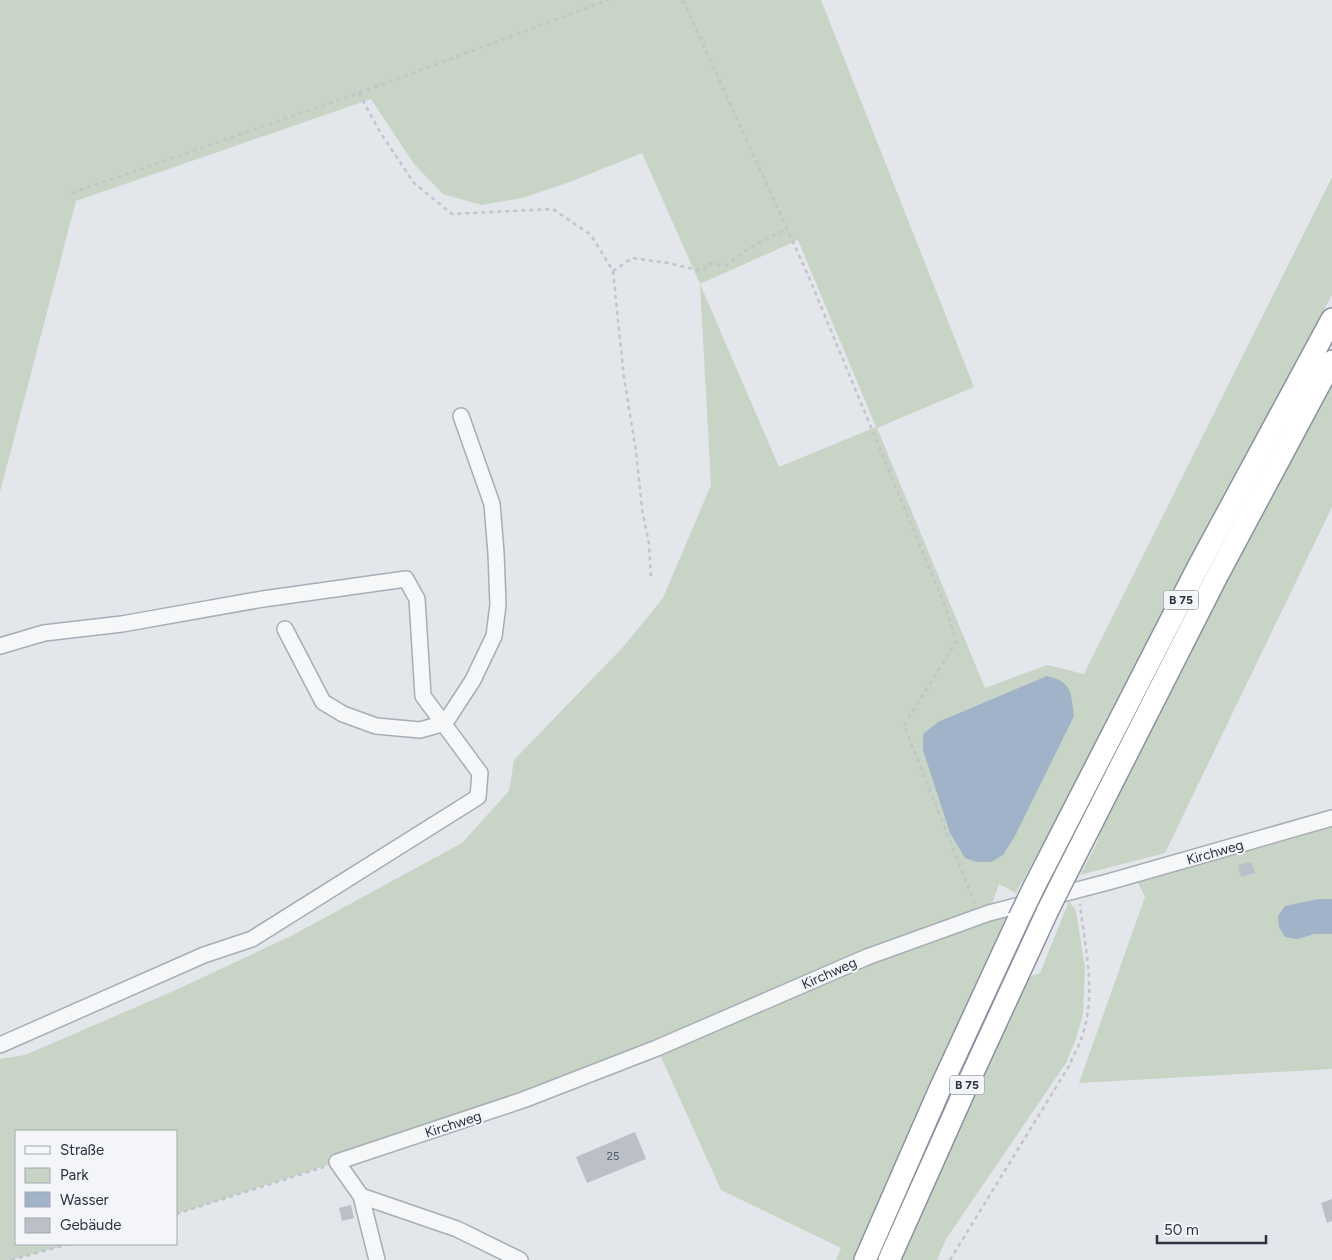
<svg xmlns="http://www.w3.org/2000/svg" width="1332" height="1260" viewBox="0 0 1332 1260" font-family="Figtree,sans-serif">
<rect width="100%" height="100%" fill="#e3e6eb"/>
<!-- green -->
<g fill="#c8d4c5" fill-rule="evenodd">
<path d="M0,0H821L974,387L877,428L985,688L1047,665L1084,674L1332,177V295L1239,467L1097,744L1016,893L999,884L989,913L973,924L1007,916L919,1111L856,1260H836L841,1248L721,1190L657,1048L337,1162L176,1214V1131H16V1244H69L11,1260H0V1059L25,1055L178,989L291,936L462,843L509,791L514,760L624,646L663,598L711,485L700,284L642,153L567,183L522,198L482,205L443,194L414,164L371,99L76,201L0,492ZM798,240L876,427L779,467L700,284Z"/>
<path d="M1332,378V507L1165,853L1080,875L1097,843L1103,822L1172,678Z"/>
<path d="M1332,818V1069L1079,1083L1145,897L1134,875Z"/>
<path d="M1069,901L1076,911L1085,968L1083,1014L1076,1039L1066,1063L946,1239L937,1260H899L1026,978L1040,973Z"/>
</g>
<!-- water -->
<g fill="#a0b3c9">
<path d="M1047,676C1072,682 1071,692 1074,716L1015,836L1003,855L991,862H976L965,858L950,833L923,750V734L938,722Z"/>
<path d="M1319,899H1332V934H1314L1298,939L1285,937L1279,927L1278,916L1285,906Z"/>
</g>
<!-- building -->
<g fill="#bbbfc8">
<path d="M1251,862L1255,873L1241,877L1238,865Z"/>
<path d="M635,1132L646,1159L587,1183L576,1157Z"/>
<path d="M1332,1199V1221L1327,1223L1321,1203Z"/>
<path d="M351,1205L354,1218L342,1221L339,1208Z"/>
</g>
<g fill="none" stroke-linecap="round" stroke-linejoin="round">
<!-- minor casing -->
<g stroke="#a8adb5" stroke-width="18">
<g id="minor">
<path d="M285,629L323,702L343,714L376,726L420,730L445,723L473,680L494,636L498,605L496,553L492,504L461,416"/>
<path d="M0,646L44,633L122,624L263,599L406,579L417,599L423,696L480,773L478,797L252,939L204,955L0,1045"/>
<path d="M361,1196L457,1229L520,1260"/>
<path d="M377,1260L361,1196L337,1162L523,1100L657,1048L867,957L989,913L1108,882L1332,818"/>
</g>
</g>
<!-- highway casing -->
<g stroke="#8b93a1" stroke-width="24">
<g id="highway">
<path d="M1064,878L1216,578L1332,361"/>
<path d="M1035,885L1197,569L1332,319"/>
<path d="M865,1260L939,1091L1019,918"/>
<path d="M889,1260L964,1092L1047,912"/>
</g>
</g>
<!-- path -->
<g stroke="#c1c4ca" stroke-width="2.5" stroke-dasharray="4 4" stroke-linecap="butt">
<path d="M683,0L808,275L947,611L956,642L904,725L975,904"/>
<path d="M359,93L380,132L414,183L452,214L553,209L591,235L613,271L624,378L636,451L642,509L649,544L651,578"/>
<path d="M72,193L359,93L608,0"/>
<path d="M613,271L632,258L668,263L702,271L709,264L727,265C745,249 765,239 787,229"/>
<path d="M176,1214L324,1167"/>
<path d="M11,1260L69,1244"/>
<path d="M950,1260L1069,1066C1072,1058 1077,1050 1080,1042C1098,997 1085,949 1080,904"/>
</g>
<!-- minor -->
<use href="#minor" stroke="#f6f7f9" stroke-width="15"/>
<!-- highway -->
<use href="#highway" stroke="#fff" stroke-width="21"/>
<!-- highway-bridge casing -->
<g stroke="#8b93a1" stroke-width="24" stroke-linecap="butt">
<g id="highway-bridge">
<path d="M1047,912L1064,878"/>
<path d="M1019,918L1035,885"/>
</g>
</g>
<!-- highway-bridge -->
<use href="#highway-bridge" stroke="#fff" stroke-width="21"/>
</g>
<g text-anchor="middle" stroke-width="4" stroke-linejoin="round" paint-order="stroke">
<!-- number labels -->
<g font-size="11" fill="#4f5664">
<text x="613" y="1160">25</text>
</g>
<!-- shield labels -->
<g fill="#f3f5f8" stroke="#676d79" stroke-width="1">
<rect x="1163.5" y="590.5" width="35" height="19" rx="4"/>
<rect x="949.5" y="1075.5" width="35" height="19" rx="4"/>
</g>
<g font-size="12" font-weight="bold" fill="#2b3343">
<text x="1181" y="604">B 75</text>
<text x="967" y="1089">B 75</text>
</g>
<!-- street labels -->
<g font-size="14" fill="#2b3343" stroke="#f3f5f8">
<text transform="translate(1215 852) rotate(-16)" y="5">Kirchweg</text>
<text transform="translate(829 973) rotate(-24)" y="5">Kirchweg</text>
<text transform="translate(453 1124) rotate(-18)" y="5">Kirchweg</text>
</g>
</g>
<!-- legend -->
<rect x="15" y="1130" width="162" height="115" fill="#f3f5f8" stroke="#a3a7b0"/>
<rect x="25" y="1146" width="25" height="8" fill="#f6f7f9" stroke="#a3a7b0"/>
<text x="60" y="1155" font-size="15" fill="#2b3343">Straße</text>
<rect x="25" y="1168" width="25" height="15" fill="#c8d4c5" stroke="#a3a7b0"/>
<text x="60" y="1180" font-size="15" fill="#2b3343">Park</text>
<rect x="25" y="1192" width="25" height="15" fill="#a0b3c9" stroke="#a3a7b0"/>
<text x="60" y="1205" font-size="15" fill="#2b3343">Wasser</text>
<rect x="25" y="1218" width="25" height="15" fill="#bbbfc8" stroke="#a3a7b0"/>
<text x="60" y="1230" font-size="15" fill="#2b3343">Gebäude</text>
<!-- scale -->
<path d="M1157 1235v8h109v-8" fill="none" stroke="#2b3343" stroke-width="2.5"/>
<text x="1164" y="1235" font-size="15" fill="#2b3343" stroke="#f3f5f8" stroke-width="4" paint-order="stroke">50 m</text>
</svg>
